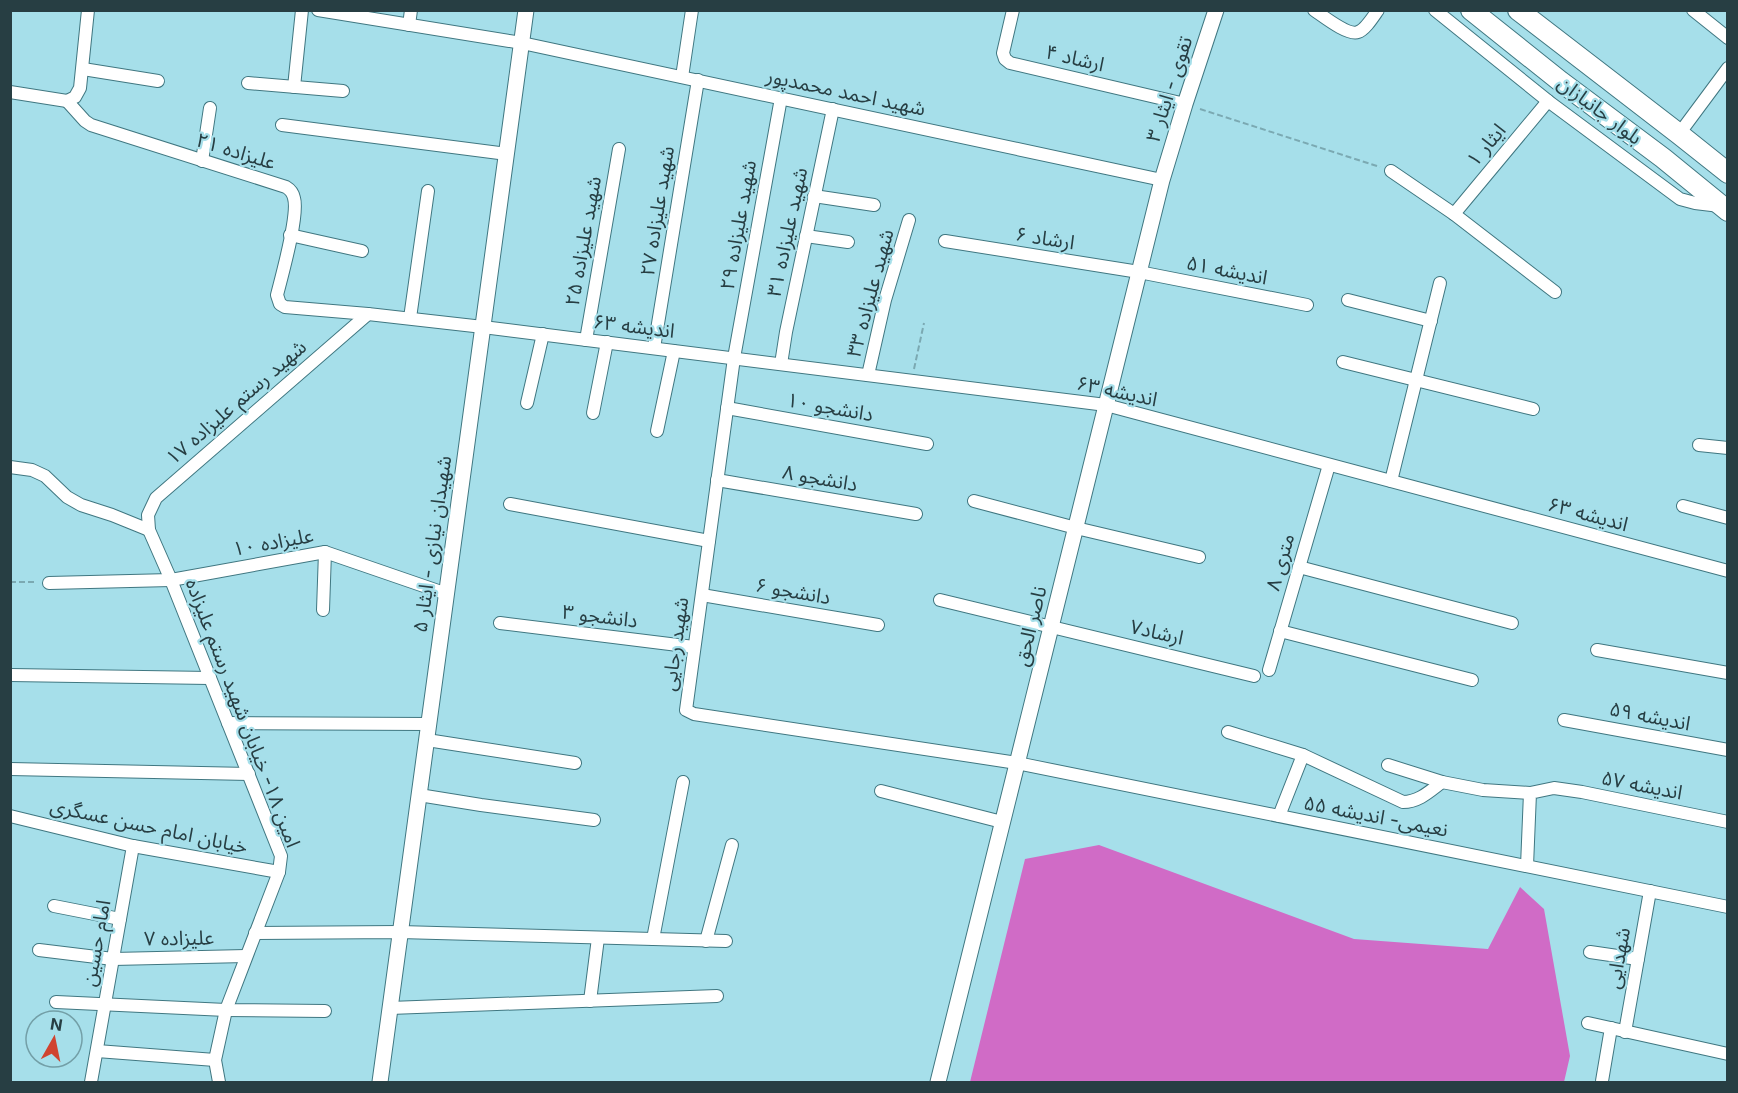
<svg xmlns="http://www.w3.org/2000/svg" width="1738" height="1093" viewBox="0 0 1738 1093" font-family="Inter,'Noto Sans Arabic',sans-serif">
<rect width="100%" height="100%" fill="#a6dfea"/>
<!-- forest -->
<path fill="#d06bc6" d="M1099,845L1354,939L1488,949L1520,887L1544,909L1570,1056L1564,1082H970L1025,859Z"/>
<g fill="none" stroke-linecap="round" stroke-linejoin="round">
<!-- minor casing -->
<g stroke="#407781" stroke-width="14">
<g id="minor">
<path d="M318,10L522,43L1162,180"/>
<path d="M1013,10L1003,53L1005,59L1010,63L1185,104"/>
<path d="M1314,10C1323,16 1348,36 1358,32C1365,30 1373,17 1378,10"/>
<path d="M1435,10L1548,101L1680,199L1695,203L1720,206"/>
<path d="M1693,10L1728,38"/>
<path d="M409,25L411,10"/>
<path d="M83,69L158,81"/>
<path d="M682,77L692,10"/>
<path d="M248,83L343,91"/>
<path d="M294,87L302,10"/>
<path d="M10,92L67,101"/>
<path d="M781,98L734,358L686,710L694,714L1017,763L1728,907"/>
<path d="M67,101L85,121L91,125L286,187C291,190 293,193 294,198C299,215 282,275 277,295L280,304L285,307L368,314L483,327L1106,405L1728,571"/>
<path d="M67,101L75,97L80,88L88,10"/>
<path d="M282,125L507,154"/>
<path d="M1679,134L1728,68"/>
<path d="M202,161L210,108"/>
<path d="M1391,171L1454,214L1555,292"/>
<path d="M814,196L874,205"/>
<path d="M1454,214L1548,101"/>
<path d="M290,235L362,251"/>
<path d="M806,236L848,242"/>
<path d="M945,241L1139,272L1307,305"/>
<path d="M1348,300L1431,321"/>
<path d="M410,318L428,191"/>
<path d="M586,340L619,149"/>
<path d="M654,348L698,80"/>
<path d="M1343,362L1533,409"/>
<path d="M781,364L786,332L833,109"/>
<path d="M868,375L885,300L909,220"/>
<path d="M527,403L543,334"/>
<path d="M727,408L927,444"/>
<path d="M593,413L607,342"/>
<path d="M657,431L674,351"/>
<path d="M1699,445L1728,448"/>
<path d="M10,467L32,470L45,476L67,497L81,505L112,515L149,530"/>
<path d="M717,480L916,514"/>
<path d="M1391,481L1440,283"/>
<path d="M974,501L1076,528L1199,557"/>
<path d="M510,504L709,541"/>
<path d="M1683,506L1728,518"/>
<path d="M1299,567L1512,623"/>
<path d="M49,583L171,580L325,552L447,594"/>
<path d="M702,595L878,625"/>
<path d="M940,600L1254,676"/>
<path d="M323,610L325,552"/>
<path d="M500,623L694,647"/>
<path d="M1280,631L1472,680"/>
<path d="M1597,650L1728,673"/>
<path d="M1269,670L1329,465"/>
<path d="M10,675L210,678"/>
<path d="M1564,720L1728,750"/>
<path d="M228,723L429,724"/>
<path d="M1228,732L1303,755L1403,802C1419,802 1430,791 1442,782"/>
<path d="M427,740L575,763"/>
<path d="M1388,765L1442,782L1483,790L1530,793"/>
<path d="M10,769L249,774"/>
<path d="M881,791L1002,822"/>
<path d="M419,795L481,805L594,820"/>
<path d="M10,816L133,846L279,872"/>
<path d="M1279,816L1303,755"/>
<path d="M1527,866L1530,793L1554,788L1582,792L1728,822"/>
<path d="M54,906L120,919"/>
<path d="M255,933L400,932L726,941"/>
<path d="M653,939L683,782"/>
<path d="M706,941L732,845"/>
<path d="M39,950L113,959L246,956"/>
<path d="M1590,952L1638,959"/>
<path d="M590,1001L598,938"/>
<path d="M56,1002L226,1010L325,1011"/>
<path d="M390,1008L717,996"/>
<path d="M1588,1023L1728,1054"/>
<path d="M1625,1032L1650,891"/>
<path d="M97,1051L215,1060"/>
<path d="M1602,1081L1611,1028"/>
<path d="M91,1082L133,846"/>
<path d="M219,1082L215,1060L226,1010L279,872L281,856L171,580L149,530L148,515L156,498L368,314"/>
</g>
</g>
<!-- tertiary casing -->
<g stroke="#407781" stroke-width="17">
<g id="tertiary">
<path d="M380,1082L526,10"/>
<path d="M938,1082L1162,180L1185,104L1216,10"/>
</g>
</g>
<!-- primary casing -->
<g stroke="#407781" stroke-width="22">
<g id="primary">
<path d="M1471,10L1560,81L1663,158L1728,211"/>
<path d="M1518,10L1679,134L1728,173"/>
</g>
</g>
<!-- path -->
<g stroke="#7ba9b2" stroke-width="2" stroke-dasharray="6 3" stroke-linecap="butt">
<path d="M1200,109L1380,167"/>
<path d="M914,369L924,323"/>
<path d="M10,582H37"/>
</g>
<!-- minor -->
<use href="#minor" stroke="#fff" stroke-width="12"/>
<!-- tertiary -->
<use href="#tertiary" stroke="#fff" stroke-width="15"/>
<!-- primary -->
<use href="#primary" stroke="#fff" stroke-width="20"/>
</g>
<g text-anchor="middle" stroke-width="4.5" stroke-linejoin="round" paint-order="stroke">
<!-- street labels -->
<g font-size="20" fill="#273e43" stroke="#a6dfea">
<text transform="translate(1075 58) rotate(13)" y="7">ارشاد ۴</text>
<text transform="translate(1169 89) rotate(-72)" y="7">تقوی - ایثار ۳</text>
<text transform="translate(846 92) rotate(12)" y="7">شهید احمد محمدپور</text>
<text transform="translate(1600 110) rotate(37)" y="7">بلوار جانبازان</text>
<text transform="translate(1486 145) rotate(-50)" y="7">ایثار ۱</text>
<text transform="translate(236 151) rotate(17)" y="7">علیزاده ۲۱</text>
<text transform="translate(657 211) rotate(-81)" y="7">شهید علیزاده ۲۷</text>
<text transform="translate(738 225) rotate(-80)" y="7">شهید علیزاده ۲۹</text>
<text transform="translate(787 232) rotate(-78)" y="7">شهید علیزاده ۳۱</text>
<text transform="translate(1045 238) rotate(9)" y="7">ارشاد ۶</text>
<text transform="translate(583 241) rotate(-80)" y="7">شهید علیزاده ۲۵</text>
<text transform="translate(1227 270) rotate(11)" y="7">اندیشه ۵۱</text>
<text transform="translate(870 293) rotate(-75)" y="7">شهید علیزاده ۳۳</text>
<text transform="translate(634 326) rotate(7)" y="7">اندیشه ۶۳</text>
<text transform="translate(1117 391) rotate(12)" y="7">اندیشه ۶۳</text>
<text transform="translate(236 402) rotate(-41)" y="7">۱۷ شهید رستم علیزاده</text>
<text transform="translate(830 407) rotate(10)" y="7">دانشجو ۱۰</text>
<text transform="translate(820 478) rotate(10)" y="7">دانشجو ۸</text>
<text transform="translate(1588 514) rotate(15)" y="7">اندیشه ۶۳</text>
<text transform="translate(273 542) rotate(-10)" y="7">علیزاده ۱۰</text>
<text transform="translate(432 544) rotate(-82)" y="7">شهیدان نیازی - ایثار ۵</text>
<text transform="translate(1280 562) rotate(-74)" y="7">۸ متری</text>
<text transform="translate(793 591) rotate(10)" y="7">دانشجو ۶</text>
<text transform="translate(600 616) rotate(7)" y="7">دانشجو ۳</text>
<text transform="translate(1030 626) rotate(-76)" y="7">ناصر الحق</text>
<text transform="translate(1157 632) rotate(13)" y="7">ارشاد۷</text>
<text transform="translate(675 644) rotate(-82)" y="7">شهید رجایی</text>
<text transform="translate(243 713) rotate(69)" y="7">امین ۱۸- خيابان شهيد رستم عليزاده</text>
<text transform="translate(1650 716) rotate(11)" y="7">اندیشه ۵۹</text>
<text transform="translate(1642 785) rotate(11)" y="7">اندیشه ۵۷</text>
<text transform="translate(1376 816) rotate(11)" y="7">نعیمی- اندیشه ۵۵</text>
<text transform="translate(149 826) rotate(12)" y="7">خیابان امام حسن عسگری</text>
<text transform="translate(179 938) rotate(-1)" y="7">علیزاده ۷</text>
<text transform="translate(96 943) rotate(-80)" y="7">امام حسین</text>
<text transform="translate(1618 958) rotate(-80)" y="7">شهدایی</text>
</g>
</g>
<!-- border -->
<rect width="1738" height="1093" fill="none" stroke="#273e43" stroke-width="24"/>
<!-- north arrow -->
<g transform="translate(54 1039) rotate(9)"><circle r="28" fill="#a6dfea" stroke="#739fa7" stroke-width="1.5"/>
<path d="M0-4.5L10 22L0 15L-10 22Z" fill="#d0432f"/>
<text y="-9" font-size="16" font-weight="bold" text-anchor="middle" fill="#273e43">N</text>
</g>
</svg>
